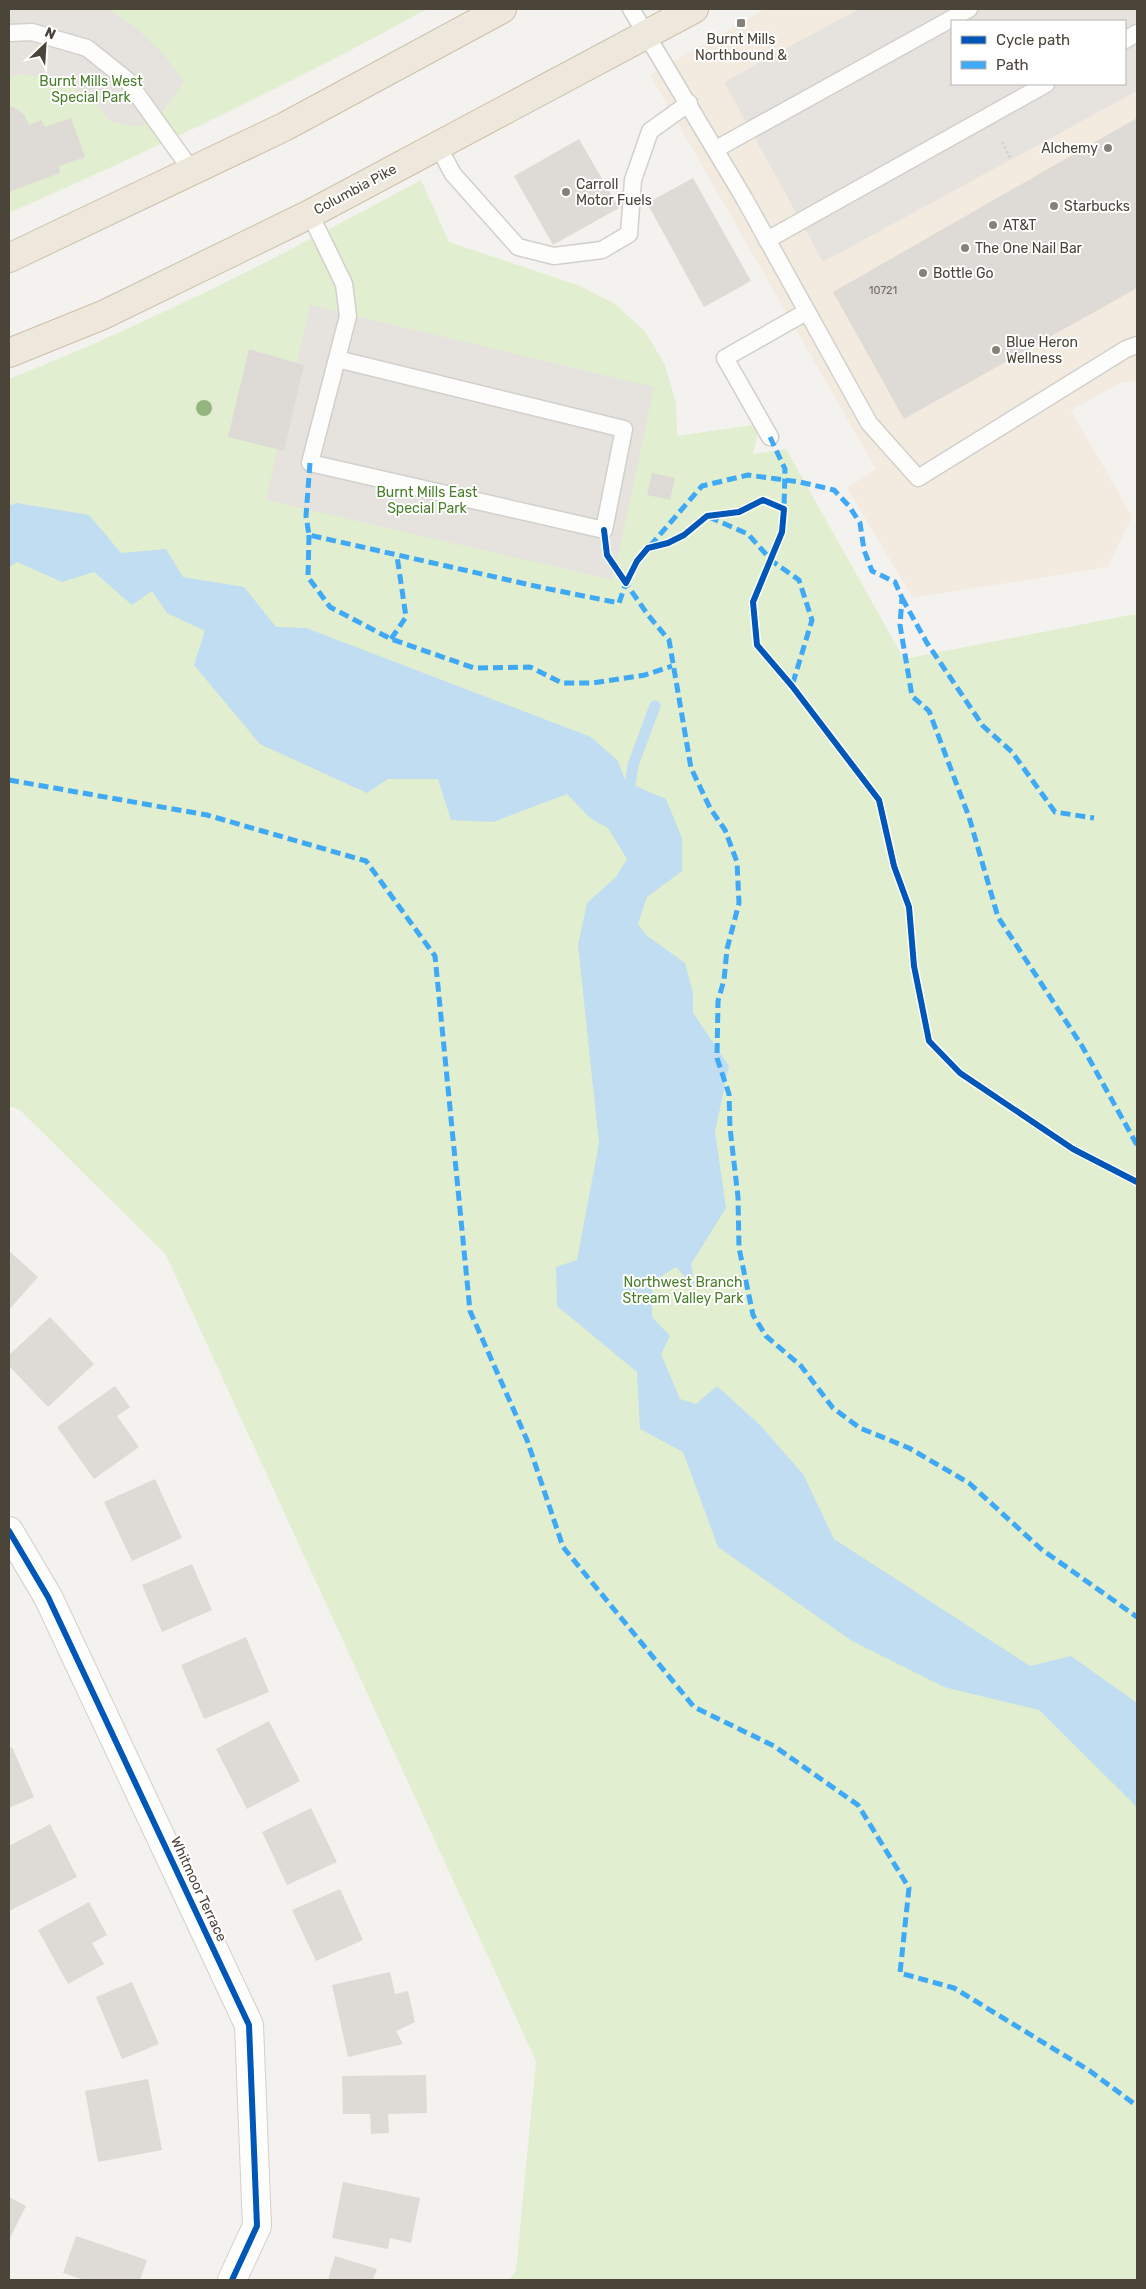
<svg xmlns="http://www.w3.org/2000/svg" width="1146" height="2289" viewBox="0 0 1146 2289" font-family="Rubik,sans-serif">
<rect width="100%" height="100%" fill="#f4f2ee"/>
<!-- commercial -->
<path fill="#f3ebdf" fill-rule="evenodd" d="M765,9H1137V380L1121,383L1071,410L1132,516L1108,567L913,598L847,488L876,469L650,75ZM952,21H1125V84H952Z"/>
<!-- green -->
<g fill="#e1eecf">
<path d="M9,9H427C291,84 151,151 9,213Z"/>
<path d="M421,180L449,242L580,286L615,304L645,331L665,365L676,403L677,436L760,424L753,454L786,449L904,659L1135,614L1137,622V2280H509L516,2271L536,2061L166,1255L20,1110L9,1106V379C151,323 287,253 421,180Z"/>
</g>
<!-- parking -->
<g fill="#e6e3df" fill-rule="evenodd">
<path d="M9,9H108L134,26L164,55L184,81L164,110L141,127L111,122L93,101L60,79L20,74L9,77Z"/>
<path d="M859,9H1137V91L823,262L724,82ZM952,21H1125V84H952Z"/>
<path d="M310,305L654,387L613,580L266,500Z"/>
</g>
<!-- water -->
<path fill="#c0ddf1" d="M16,503L89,515L121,553L166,549L183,577L244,587L276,627L306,628L591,737L618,761L626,782L666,799L682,838V871L647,897L638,924L646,935L685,963L693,993V1013L729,1066L715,1132L726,1208L691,1264L695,1288L676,1267L652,1282V1317L670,1336L661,1354L680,1399L696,1404L717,1386L761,1426L803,1474L834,1539L1030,1666L1071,1656L1137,1703V1809L1132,1802L1039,1710L944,1687L852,1641L718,1547L683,1452L640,1429L637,1372L557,1306L556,1267L577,1260L599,1143L578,945L587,903L616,877L627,859L608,828L590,818L567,794L493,822L451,820L438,779H388L367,793L260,744L194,665L205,631L167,613L152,591L132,605L94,572L62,582L17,562L9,567V506Z"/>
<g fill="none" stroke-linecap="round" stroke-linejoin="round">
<!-- stream -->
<path stroke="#c0ddf1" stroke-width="11" d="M628,800L633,765L655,706"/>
</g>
<!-- building -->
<g fill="#dedbd6">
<path d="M9,106L15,108L24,114L29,125L41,120L45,127L71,118L85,157L59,166L60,173L9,192Z"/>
<path d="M1137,118V288L904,419L833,292Z"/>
<path d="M579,139L619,208L553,245L514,176Z"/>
<path d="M693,178L751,281L704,307L647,203Z"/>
<path d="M249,349L304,365L284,451L228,437Z"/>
<path d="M652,473L675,478L670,500L647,495Z"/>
<path d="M9,1251L38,1277L9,1310Z"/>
<path d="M50,1317L94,1364L48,1407L9,1366V1355Z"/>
<path d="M115,1386L130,1407L117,1416L139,1447L94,1479L57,1427Z"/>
<path d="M155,1479L182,1538L132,1561L104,1502Z"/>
<path d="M192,1564L212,1610L162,1632L142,1585Z"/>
<path d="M246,1637L269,1692L204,1719L181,1665Z"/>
<path d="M269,1721L300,1781L247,1809L216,1749Z"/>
<path d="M12,1747L34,1797L9,1808V1749Z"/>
<path d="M311,1808L337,1862L287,1885L262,1832Z"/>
<path d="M50,1824L77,1877L9,1911V1846Z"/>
<path d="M340,1889L363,1940L316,1961L292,1910Z"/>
<path d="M89,1902L107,1935L92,1943L104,1964L68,1984L38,1930Z"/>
<path d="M390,1972L395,1994L408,1991L415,2022L396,2031L403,2044L348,2057L332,1985Z"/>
<path d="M132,1982L159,2044L122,2059L96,1997Z"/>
<path d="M426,2075L427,2113L388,2114L389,2133L371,2134L370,2114H343L342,2076Z"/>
<path d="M148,2079L162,2150L98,2162L85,2091Z"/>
<path d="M343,2182L420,2198L411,2243L390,2238L388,2249L332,2238Z"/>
<path d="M9,2197L26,2206L9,2240Z"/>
<path d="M76,2236L147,2260L140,2280H84L63,2273Z"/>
<path d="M335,2256L377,2269L373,2280H328Z"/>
</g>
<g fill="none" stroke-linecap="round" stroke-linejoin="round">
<!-- lane casing -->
<g stroke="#d2d0cb" stroke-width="19">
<g id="lane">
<path d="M631,9L744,198L869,423L918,478L1126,349L1137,345"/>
<path d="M9,33L32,32L87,48L127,80L192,171"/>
<path d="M1125,40L1137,33"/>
<path d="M438,146L453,174L518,247L554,256L602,250L629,234L633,180L650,131L689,103"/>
<path d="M716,149L969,9"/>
<path d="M310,214L344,284L348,316L310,463L604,530L624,429L337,359"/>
<path d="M767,240L1046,84"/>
<path d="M770,437L725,358L806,312"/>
</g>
</g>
<!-- street casing -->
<g stroke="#d2d0cb" stroke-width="30">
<path id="street" d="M9,1531L48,1597L249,2025L257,2226L232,2280"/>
</g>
<!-- highway casing -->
<g stroke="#ccbfa9" stroke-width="30">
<g id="highway">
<path d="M9,258L284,127L502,9"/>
<path d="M9,353L103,315L310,214L694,9"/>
</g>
</g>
<!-- path -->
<path stroke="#d3d2cc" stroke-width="3" stroke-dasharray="2.5 2.5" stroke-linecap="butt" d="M1002,142L1011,159"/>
<!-- lane -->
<use href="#lane" stroke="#fdfdfc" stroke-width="16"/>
<!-- street -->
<use href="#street" stroke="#fdfdfc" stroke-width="28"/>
<!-- highway -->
<use href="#highway" stroke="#ede8db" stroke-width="28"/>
<!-- quiet -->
<g stroke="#3fa9f5" stroke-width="5" stroke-dasharray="10 5" stroke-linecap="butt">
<path d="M770,437L785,469L784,509"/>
<path d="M310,463L306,516L309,535L544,588L619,603L627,580"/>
<path d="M709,517L748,534L772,561L799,580L812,620L792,686"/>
<path d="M309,535L308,577L330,607L391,639L474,668L530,667L562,683H593L645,675L672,666"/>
<path d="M650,546L702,486L748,475L800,482L834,490L849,506L860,523L864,550L872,571L895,582L902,598L900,625L912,696L929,711L969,817L998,917L1082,1046L1137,1145"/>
<path d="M623,579L648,615L669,640L691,768L710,808L725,830L737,862L739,903L727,949L724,980L718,1001L717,1058L729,1094L730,1128L738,1197L739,1248L753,1315L766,1336L801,1366L833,1408L860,1428L909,1448L969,1483L1041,1549L1137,1617"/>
<path d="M902,598L927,643L983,726L1012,752L1055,812L1094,818"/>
<path d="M391,639L406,617L397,556"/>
<path d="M9,780L207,815L366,861L435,956L470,1311L527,1440L563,1547L694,1707L774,1746L858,1805L909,1888L900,1973L954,1988L1090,2071L1137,2106"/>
</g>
<!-- cycleway casing -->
<g stroke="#fff" stroke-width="9">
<g id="cycleway">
<path d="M604,530L607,555L626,583L637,561L648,548L668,543L684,535L707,516L739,512L763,500L784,509L782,532L753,602L757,645L792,686L879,800L894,866L909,907L914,966L929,1041L960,1073L1073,1149L1137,1182"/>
<path d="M9,1531L48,1597L249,2025L257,2226L232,2280"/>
</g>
</g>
<!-- cycleway -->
<use href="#cycleway" stroke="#0057b8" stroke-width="6"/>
</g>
<!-- trees -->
<circle fill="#96b382" cx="204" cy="408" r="8"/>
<!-- markers -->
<g fill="#868178" stroke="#fff" stroke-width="2">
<rect x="736" y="18" width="10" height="10" rx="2.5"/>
<circle cx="1108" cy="148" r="5"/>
<circle cx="566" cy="192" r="5"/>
<circle cx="1054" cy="206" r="5"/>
<circle cx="993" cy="225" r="5"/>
<circle cx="965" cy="248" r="5"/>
<circle cx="923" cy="273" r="5"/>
<circle cx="996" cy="350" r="5"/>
</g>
<g text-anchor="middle" stroke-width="4" stroke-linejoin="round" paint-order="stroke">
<!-- number labels -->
<g font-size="11" fill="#706a61">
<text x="883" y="294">10721</text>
</g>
<!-- poi labels -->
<g font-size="14" fill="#4b4439" stroke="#fff" text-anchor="start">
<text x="741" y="44" text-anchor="middle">Burnt Mills<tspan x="741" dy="16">Northbound &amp;</tspan></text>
<text x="1098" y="153" text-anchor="end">Alchemy</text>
<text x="576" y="189">Carroll<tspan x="576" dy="16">Motor Fuels</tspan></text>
<text x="1064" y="211">Starbucks</text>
<text x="1003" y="230">AT&amp;T</text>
<text x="975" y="253">The One Nail Bar</text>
<text x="933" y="278">Bottle Go</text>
<text x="1006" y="347">Blue Heron<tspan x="1006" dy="16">Wellness</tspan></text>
</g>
<!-- park labels -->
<g font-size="14" fill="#4a7f2a" stroke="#fff">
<text x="91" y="86">Burnt Mills West<tspan x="91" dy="16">Special Park</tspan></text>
<text x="427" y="497">Burnt Mills East<tspan x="427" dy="16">Special Park</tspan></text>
<text x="683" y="1287">Northwest Branch<tspan x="683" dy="16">Stream Valley Park</tspan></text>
</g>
<!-- street labels -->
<g font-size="14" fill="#4b4439" stroke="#fff">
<text transform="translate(355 189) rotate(-28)" y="5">Columbia Pike</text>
<text transform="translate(199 1889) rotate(65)" y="5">Whitmoor Terrace</text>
</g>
</g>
<!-- border -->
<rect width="1146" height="2289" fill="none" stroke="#4b4439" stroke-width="20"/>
<!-- legend -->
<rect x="951" y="20" width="175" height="65" fill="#ffffff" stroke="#b7b4b0"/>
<rect x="961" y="36" width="25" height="8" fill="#0057b8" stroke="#b7b4b0"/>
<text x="996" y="45" font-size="15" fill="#4b4439">Cycle path</text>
<rect x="961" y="61" width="25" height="8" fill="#3fa9f5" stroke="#b7b4b0"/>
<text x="996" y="70" font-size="15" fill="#4b4439">Path</text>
<!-- north arrow -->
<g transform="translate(45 45) rotate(25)" stroke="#ffffff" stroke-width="4" paint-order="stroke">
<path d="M0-4L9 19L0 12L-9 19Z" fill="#4b4439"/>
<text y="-8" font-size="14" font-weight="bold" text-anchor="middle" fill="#4b4439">N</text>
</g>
</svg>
